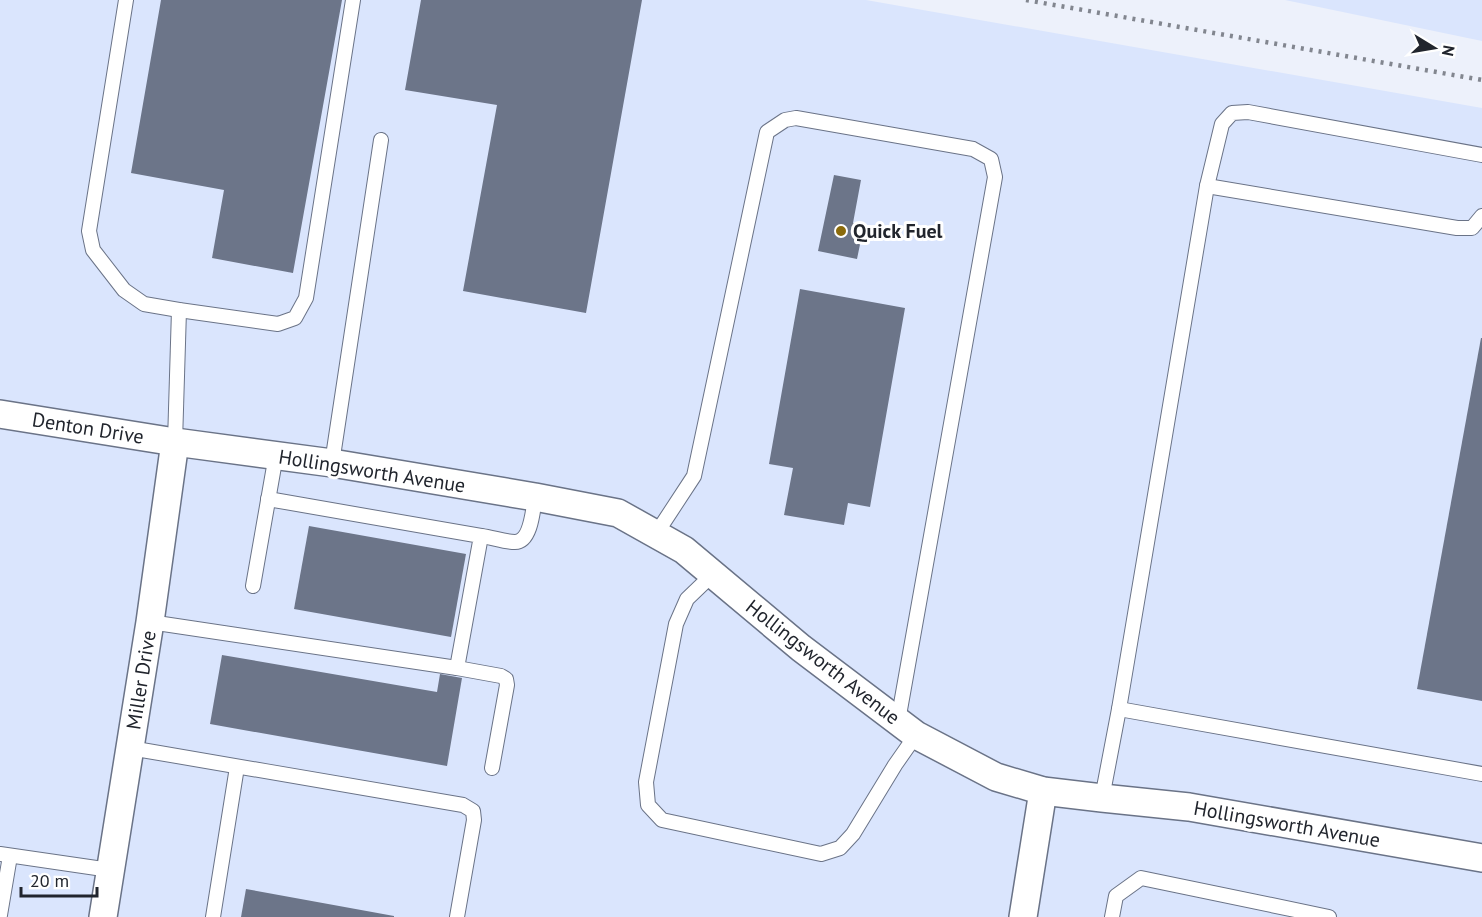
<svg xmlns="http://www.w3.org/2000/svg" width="1482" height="917" viewBox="0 0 1482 917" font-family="'PT Sans',sans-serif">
<rect width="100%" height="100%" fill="#edf1fb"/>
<!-- built -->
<g fill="#dae5fd">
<path d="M0,0H866L1482,108V917H0Z"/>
<path d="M1285,0H1482V41Z"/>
</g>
<!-- building -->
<g fill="#6c7589">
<path d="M161,0H342L293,273L212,258L224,190L131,173Z"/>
<path d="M421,0H642L586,313L463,291L497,105L405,90Z"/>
<path d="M834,175L861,180L853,223L864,225L857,259L818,251Z"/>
<path d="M800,289L905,308L870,507L848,503L844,525L784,515L793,468L769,464Z"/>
<path d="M1481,338H1482V701L1417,689Z"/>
<path d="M309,526L466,554L451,637L294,609Z"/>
<path d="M222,655L437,692L440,674L462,678L447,766L210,724Z"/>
<path d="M246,889L394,916V917H241Z"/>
</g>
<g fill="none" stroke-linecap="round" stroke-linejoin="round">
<!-- service casing -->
<g stroke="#6a7387" stroke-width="16">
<g id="service">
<path d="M126,0L89,231L93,250L124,290L144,304L179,310L278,324L295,318L306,298L353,0"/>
<path d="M1482,155L1248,112L1232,113L1222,124L1207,186L1119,709L1482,774"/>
<path d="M1207,186L1457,228H1472L1482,216"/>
<path d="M175,442L179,310"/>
<path d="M332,463L381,140"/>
<path d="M268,499L481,536L457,668"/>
<path d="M656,534L694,476L767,132L785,120L796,118L973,149L991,159L995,177L898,721"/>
<path d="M481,536C492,537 504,542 515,542C531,542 533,510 535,497"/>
<path d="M713,574L687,599L676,624L646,782L648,805L662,820L821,854L840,848L853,834L895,765L916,735"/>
<path d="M253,586L276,455"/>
<path d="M150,622L457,668L501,676L506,679L507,685L492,768"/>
<path d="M130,748L463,805L473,811L474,820L457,917"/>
<path d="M1102,798L1119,709"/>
<path d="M0,854L110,870"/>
<path d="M0,915L10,856"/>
<path d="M213,917L237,767"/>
<path d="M1112,917L1116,896L1141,878L1329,917"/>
</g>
</g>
<!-- minor casing -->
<g stroke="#6a7387" stroke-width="30">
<g id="minor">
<path d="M0,414L175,442L332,463L535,497L618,513L684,550L801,648L916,735L996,777L1043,791L1102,798L1189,807L1482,858"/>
<path d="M103,917L150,622L175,442"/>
<path d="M1023,917L1043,791"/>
</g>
</g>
<!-- service -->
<use href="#service" stroke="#fff" stroke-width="14"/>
<!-- minor -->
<use href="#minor" stroke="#fff" stroke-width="27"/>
<!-- rail -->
<path stroke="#82868f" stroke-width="4.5" stroke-dasharray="3 6" stroke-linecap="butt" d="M1026,0L1482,80"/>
</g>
<!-- markers -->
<circle fill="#8b6b0c" stroke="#fff" stroke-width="2" cx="841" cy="231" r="6"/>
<g text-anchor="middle" stroke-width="6" stroke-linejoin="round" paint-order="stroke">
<!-- poi labels -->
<g font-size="20" font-weight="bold" fill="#21252d" stroke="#fff" text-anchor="start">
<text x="853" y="238">Quick Fuel</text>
</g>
<!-- street labels -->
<g font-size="20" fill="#21252d" stroke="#fff">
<text transform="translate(88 428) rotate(9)" y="7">Denton Drive</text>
<text transform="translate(372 471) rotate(9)" y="7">Hollingsworth Avenue</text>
<text transform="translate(823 662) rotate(38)" y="7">Hollingsworth Avenue</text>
<text transform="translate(141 680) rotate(-81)" y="7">Miller Drive</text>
<text transform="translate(1287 824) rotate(10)" y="7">Hollingsworth Avenue</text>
</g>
</g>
<!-- north arrow -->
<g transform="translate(1434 48) rotate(101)" stroke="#ffffff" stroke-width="4.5" paint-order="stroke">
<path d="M0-4.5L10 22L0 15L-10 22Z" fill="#21252d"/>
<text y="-9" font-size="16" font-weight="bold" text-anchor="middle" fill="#21252d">N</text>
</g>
<!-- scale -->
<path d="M21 887v9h76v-9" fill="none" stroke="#21252d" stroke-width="3"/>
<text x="30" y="887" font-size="18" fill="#21252d" stroke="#ffffff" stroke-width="4.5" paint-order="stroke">20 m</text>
</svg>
